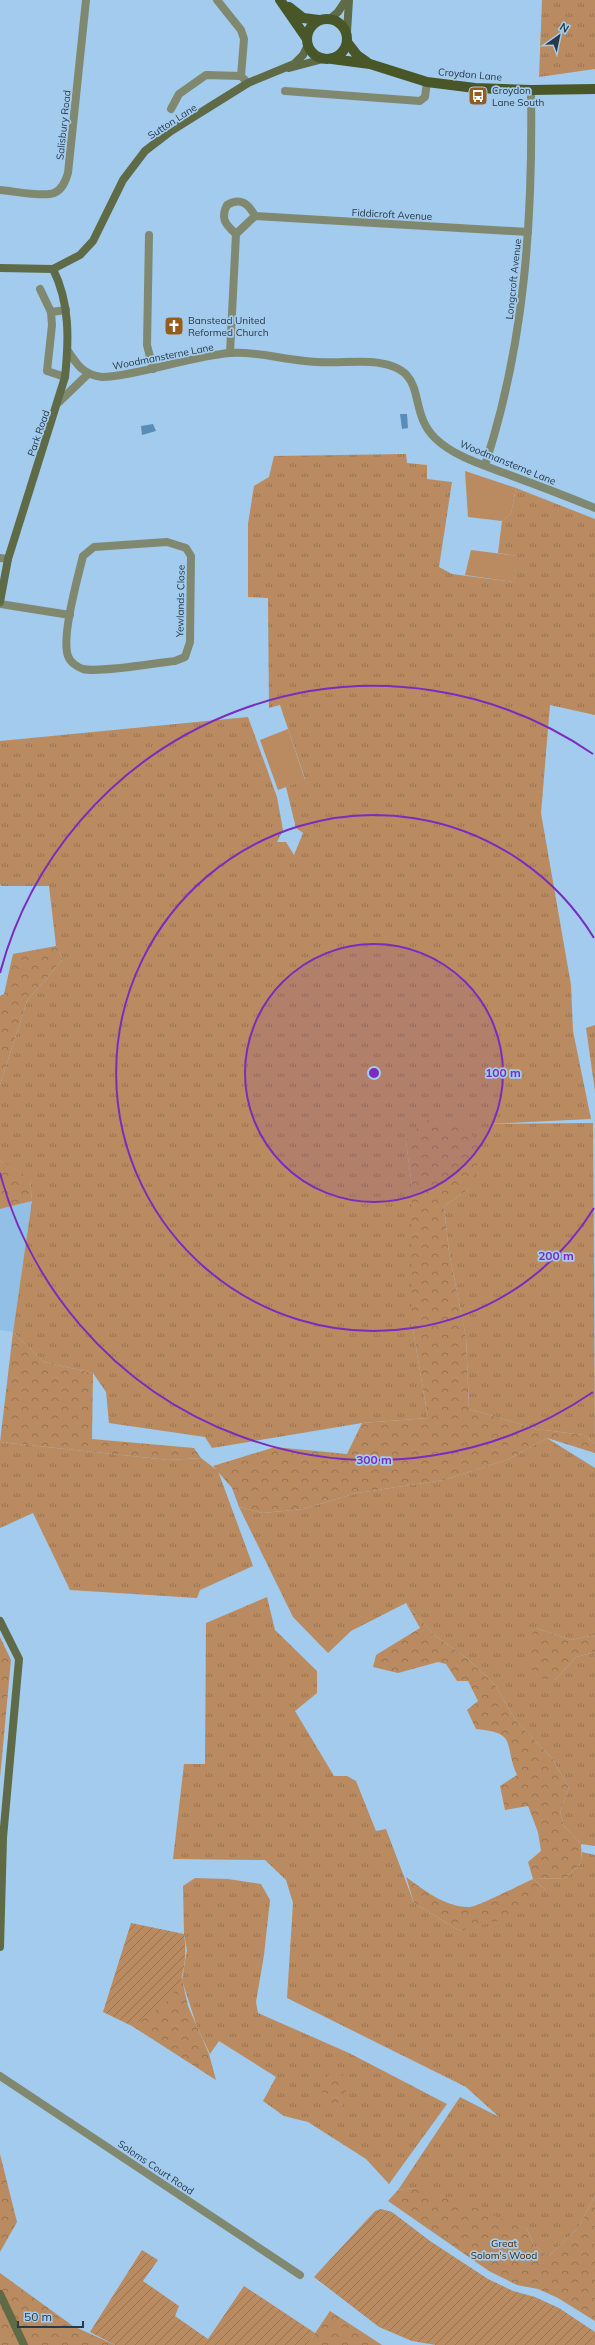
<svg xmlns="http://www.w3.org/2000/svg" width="595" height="2345" viewBox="0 0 595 2345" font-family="Mulish,sans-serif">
<defs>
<pattern id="grass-tufts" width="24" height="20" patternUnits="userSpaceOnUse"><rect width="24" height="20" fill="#ba8b60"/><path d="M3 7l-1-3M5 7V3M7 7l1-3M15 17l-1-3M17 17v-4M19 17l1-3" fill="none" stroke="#977351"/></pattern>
<pattern id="forest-crowns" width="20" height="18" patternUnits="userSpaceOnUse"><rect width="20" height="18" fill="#ba8b60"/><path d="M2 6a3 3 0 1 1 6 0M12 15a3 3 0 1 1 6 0" fill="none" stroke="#977351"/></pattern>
<pattern id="garden-furrows" width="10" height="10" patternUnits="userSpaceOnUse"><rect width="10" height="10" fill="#ba8b60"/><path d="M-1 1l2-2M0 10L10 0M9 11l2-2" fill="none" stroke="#977351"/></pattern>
</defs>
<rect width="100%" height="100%" fill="#a2cbed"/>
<!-- built -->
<path fill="#91bfe5" d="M32,1201L13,1332L0,1330V1209Z"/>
<!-- grass -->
<g fill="url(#grass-tufts)">
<path d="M542,0H595V69L539,77Z"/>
<path d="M406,454L407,463L427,465V479L452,482L439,567L452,574L514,582L517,556L498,553L502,521L511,514L516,488L595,519V715L550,705L541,813L571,985L573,1031L591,1119L487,1124L593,1123L595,1444L584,1435L537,1429L469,1409L466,1337L449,1252L444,1206L469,1189L406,1141L412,1187V1324L428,1418L362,1423L212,1448L205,1437L109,1423L106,1392L93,1373L44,1362L13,1332L32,1201L30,1179L0,1161V1085L27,1001L63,959L56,946L49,886H1L0,884V741L248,717L277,797L283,830L277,842H286L294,855L303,833L296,828L286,787L305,779L280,705L269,708L268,598L248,597V524L254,486L269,477L274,456Z"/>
<path d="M595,1025V1091L586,1028Z"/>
<path d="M547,1438L595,1468V1635L571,1640L536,1628L555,1680L576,1657L595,1652V1846L581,1844L564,1826L560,1812L569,1788L552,1758L516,1721L495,1685L469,1660L433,1634L406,1603L351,1631L328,1653L293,1617L239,1507L263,1513L303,1509L357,1493L444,1480L509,1459Z"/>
<path d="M0,1442L169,1460L201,1458L218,1471L253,1566L200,1590L197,1598L70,1590L33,1513L0,1528Z"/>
<path d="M267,1597L275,1630L317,1671V1693L295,1711L334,1776H347L356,1781L376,1831L386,1829L414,1903L460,1931L546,1890L533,1879L566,1878L582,1862V1852L595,1855V2196L578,2228L549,2256L534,2246L527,2229L413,2188L398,2190L460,2097L499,2117L466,2087L287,1998L293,1903L286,1880L265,1860L173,1859L184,1764H205L206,1623Z"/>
<path d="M195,1878L228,1879L261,1884L270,1900L264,1955L256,2002L258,2013L349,2053L447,2104L389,2184L366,2159L308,2122L284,2116L263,2101L276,2077L219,2041L210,2054L197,2027L182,1980L187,1950L184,1934L183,1886Z"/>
</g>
<!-- forest -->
<g fill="url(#forest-crowns)">
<path d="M56,946L63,959L27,1001L0,1085V996L4,994L13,954Z"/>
<path d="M424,1120L466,1124L482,1152L469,1189L444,1206L449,1252L466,1337L469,1409L537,1429L584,1435L595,1444V1453L547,1438L509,1459L444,1480L357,1493L303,1509L263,1513L239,1507L232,1488L213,1466L275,1447L347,1454L362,1423L428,1418L412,1324V1187L406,1141Z"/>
<path d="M0,1161L30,1178L32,1201L0,1209Z"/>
<path d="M13,1332L44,1362L93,1373L92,1439L194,1448L201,1458L169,1460L0,1442Z"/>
<path d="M406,1603L433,1634L469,1660L495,1685L516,1721L552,1758L569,1788L560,1812L564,1826L581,1844L582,1862L566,1878L533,1879L547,1891L499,1920L460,1931L414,1903L406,1877C424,1890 446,1908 470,1907C477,1907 522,1884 533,1879L528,1862L541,1851L538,1832L528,1806L505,1810L500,1786L517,1775C503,1744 519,1733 476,1729L467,1710L478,1701L468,1681H457L446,1664L438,1662L398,1673L373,1667L376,1655L420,1628Z"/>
<path d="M536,1628L571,1640L595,1635V1652L576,1657L555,1680L541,1678L528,1666V1641Z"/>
<path d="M0,1637L11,1660L0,1778Z"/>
<path d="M165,1964L179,1965L188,2006L209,2054L216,2080L132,2026Z"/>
<path d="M331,2068L344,2075L347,2087L343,2105L334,2110L322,2092Z"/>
<path d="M0,2154L17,2222L0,2252Z"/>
<path d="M413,2188L459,2201L527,2229L534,2246L549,2256L578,2228L595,2196V2321L558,2298L538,2289L517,2285L489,2271L388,2201L398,2190Z"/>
<path d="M0,2273L73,2326L115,2345H0Z"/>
<path d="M330,2311L382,2345H307Z"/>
</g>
<!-- garden -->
<g fill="url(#garden-furrows)">
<path d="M131,1923L184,1934C188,1958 184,1986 165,2003C156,2012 142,2019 132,2026L103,2012Z"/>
<path d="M381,2209L392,2212L430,2241L488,2279L513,2291L535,2297L559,2308L595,2332V2345H436L412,2341L379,2327L314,2277L375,2211Z"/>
<path d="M142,2250L158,2260L143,2281L179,2306L175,2316L208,2339L244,2286L315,2333L307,2345H115L90,2332Z"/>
</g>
<!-- pitch -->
<g fill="#ba8b60">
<path d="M465,471L516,488L511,514L502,521L468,517Z"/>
<path d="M471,550L518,556L514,582L465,575Z"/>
<path d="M288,729L305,780L278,790L260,740Z"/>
</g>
<!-- water -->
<g fill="#598db7">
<path d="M400,414H407L408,428L402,429Z"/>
<path d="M153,424L156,431L142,435L141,426Z"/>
</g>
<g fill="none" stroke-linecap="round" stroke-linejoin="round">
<!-- street -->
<g stroke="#808970" stroke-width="8">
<path d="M217,0L241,30L244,39L241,76L248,83"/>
<path d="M285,91L420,101L425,97L427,82"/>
<path d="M171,109L179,94L206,75L241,76"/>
<path d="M0,190C13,191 43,197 54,193C63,189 66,180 68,173L86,0"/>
<path d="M236,234C226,225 220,219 227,205C240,197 248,203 255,216"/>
<path d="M149,235L147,345L153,369"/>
<path d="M40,289L51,312L52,325L47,371L65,377"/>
<path d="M51,312L66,310"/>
<path d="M68,351C77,365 84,375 102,377C112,377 122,375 132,373C164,367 197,356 230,353C255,351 280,359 305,361C327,364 349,361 371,362C433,367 404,407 435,438C453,456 483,465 507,474C537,485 566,496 595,508"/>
<path d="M230,353L236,234L255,216L528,232"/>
<path d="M59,402L88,374"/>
<path d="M485,465C525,344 533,217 531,90"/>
<path d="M167,542L186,548L191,556L190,642L185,657L175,661C155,663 100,673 83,669C77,667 70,662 68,656C61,637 78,577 83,556L94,547Z"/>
<path d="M0,558L8,559"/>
<path d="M0,604L70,615"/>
<path d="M0,2076L300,2275"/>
</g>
<!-- secondary -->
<g stroke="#5f6b46" stroke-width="8">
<path d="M330,19L338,12L346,0"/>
<path d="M347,32L349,0"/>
<path d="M289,68L323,59"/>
<path d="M0,268L53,269L80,255L93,241L123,180L145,151L171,131L248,83L294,64L303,55L308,45"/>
<path d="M0,602L8,559L65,377C69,340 70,303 53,269"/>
<path d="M0,1621L19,1659L3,1838L0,1947"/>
<path d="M0,2294L24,2345"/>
</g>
<!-- primary -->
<g stroke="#485628" stroke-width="10">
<path d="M280,0L307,39"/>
<path d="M289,7L303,18L319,20"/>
<circle cx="327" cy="39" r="20"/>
<path d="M347,42L357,55L367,62"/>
<path d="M332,59L370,64L427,82L475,88L531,90L595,89"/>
</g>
</g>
<!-- distance rings -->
<circle cx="374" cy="1073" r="129" fill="#7b2cbf" fill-opacity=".12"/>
<g fill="none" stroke="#7b2cbf" stroke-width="2">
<circle cx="374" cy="1073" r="129"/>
<path d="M594 1208A258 258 0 1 1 594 938"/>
<path d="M593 1392A387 387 0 0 1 0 1173M0 973A387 387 0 0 1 593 754"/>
</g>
<!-- icons -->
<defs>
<g id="bus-square" transform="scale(1)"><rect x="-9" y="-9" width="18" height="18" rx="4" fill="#965c1b" stroke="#a2cbed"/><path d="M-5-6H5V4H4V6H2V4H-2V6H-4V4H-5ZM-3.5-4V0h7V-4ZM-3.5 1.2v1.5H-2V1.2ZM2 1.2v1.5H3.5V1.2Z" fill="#fff"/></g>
<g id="church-square" transform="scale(1)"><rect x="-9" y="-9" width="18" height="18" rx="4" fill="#965c1b" stroke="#a2cbed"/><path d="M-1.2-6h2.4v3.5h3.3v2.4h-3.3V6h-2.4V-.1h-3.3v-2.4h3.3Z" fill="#fff"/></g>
</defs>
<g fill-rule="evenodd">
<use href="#bus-square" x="478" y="96"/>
<use href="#church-square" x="174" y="326"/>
</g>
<g text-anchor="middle" stroke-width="3.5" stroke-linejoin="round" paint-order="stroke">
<!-- street labels -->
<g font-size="10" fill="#283947" stroke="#a2cbed">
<text transform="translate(470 74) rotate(5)" y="4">Croydon Lane</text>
<text transform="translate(172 121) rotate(-33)" y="4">Sutton Lane</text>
<text transform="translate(63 125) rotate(-84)" y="4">Salisbury Road</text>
<text transform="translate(392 214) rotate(3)" y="4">Fiddicroft Avenue</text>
<text transform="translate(513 279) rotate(-84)" y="4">Longcroft Avenue</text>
<text transform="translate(163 356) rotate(-11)" y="4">Woodmansterne Lane</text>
<text transform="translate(38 433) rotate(-71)" y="4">Park Road</text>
<text transform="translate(508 462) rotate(22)" y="4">Woodmansterne Lane</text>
<text transform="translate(180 601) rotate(-89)" y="4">Yewlands Close</text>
<text transform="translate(156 2167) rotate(34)" y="4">Soloms Court Road</text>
</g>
<!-- poi labels -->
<g font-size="10" fill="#283947" stroke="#a2cbed" text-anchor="start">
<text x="492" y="94">Croydon<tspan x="492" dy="12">Lane South</tspan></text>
<text x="188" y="324">Banstead United<tspan x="188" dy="12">Reformed Church</tspan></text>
</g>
<!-- park labels -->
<g font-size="10" fill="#492903" stroke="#a2cbed">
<text x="504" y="2247">Great<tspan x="504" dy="12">Solom's Wood</tspan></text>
</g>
</g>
<circle cx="374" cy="1073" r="6" fill="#7b2cbf" stroke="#a2cbed" stroke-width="2"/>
<g font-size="12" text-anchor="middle" font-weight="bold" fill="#7b2cbf" stroke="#a2cbed" stroke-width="3.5" stroke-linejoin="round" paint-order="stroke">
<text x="503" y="1077">100 m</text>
<text x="556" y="1260">200 m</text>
<text x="374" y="1464">300 m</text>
</g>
<!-- north arrow -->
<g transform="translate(559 36) rotate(33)" stroke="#a2cbed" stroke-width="3" paint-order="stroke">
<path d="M0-3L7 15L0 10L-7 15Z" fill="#283947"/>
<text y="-6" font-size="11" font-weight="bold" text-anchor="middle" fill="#283947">N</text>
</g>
<!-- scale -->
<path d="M18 2321v6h65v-6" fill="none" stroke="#283947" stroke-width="2"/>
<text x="24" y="2321" font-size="12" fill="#283947" stroke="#a2cbed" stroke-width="3" paint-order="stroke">50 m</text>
</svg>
